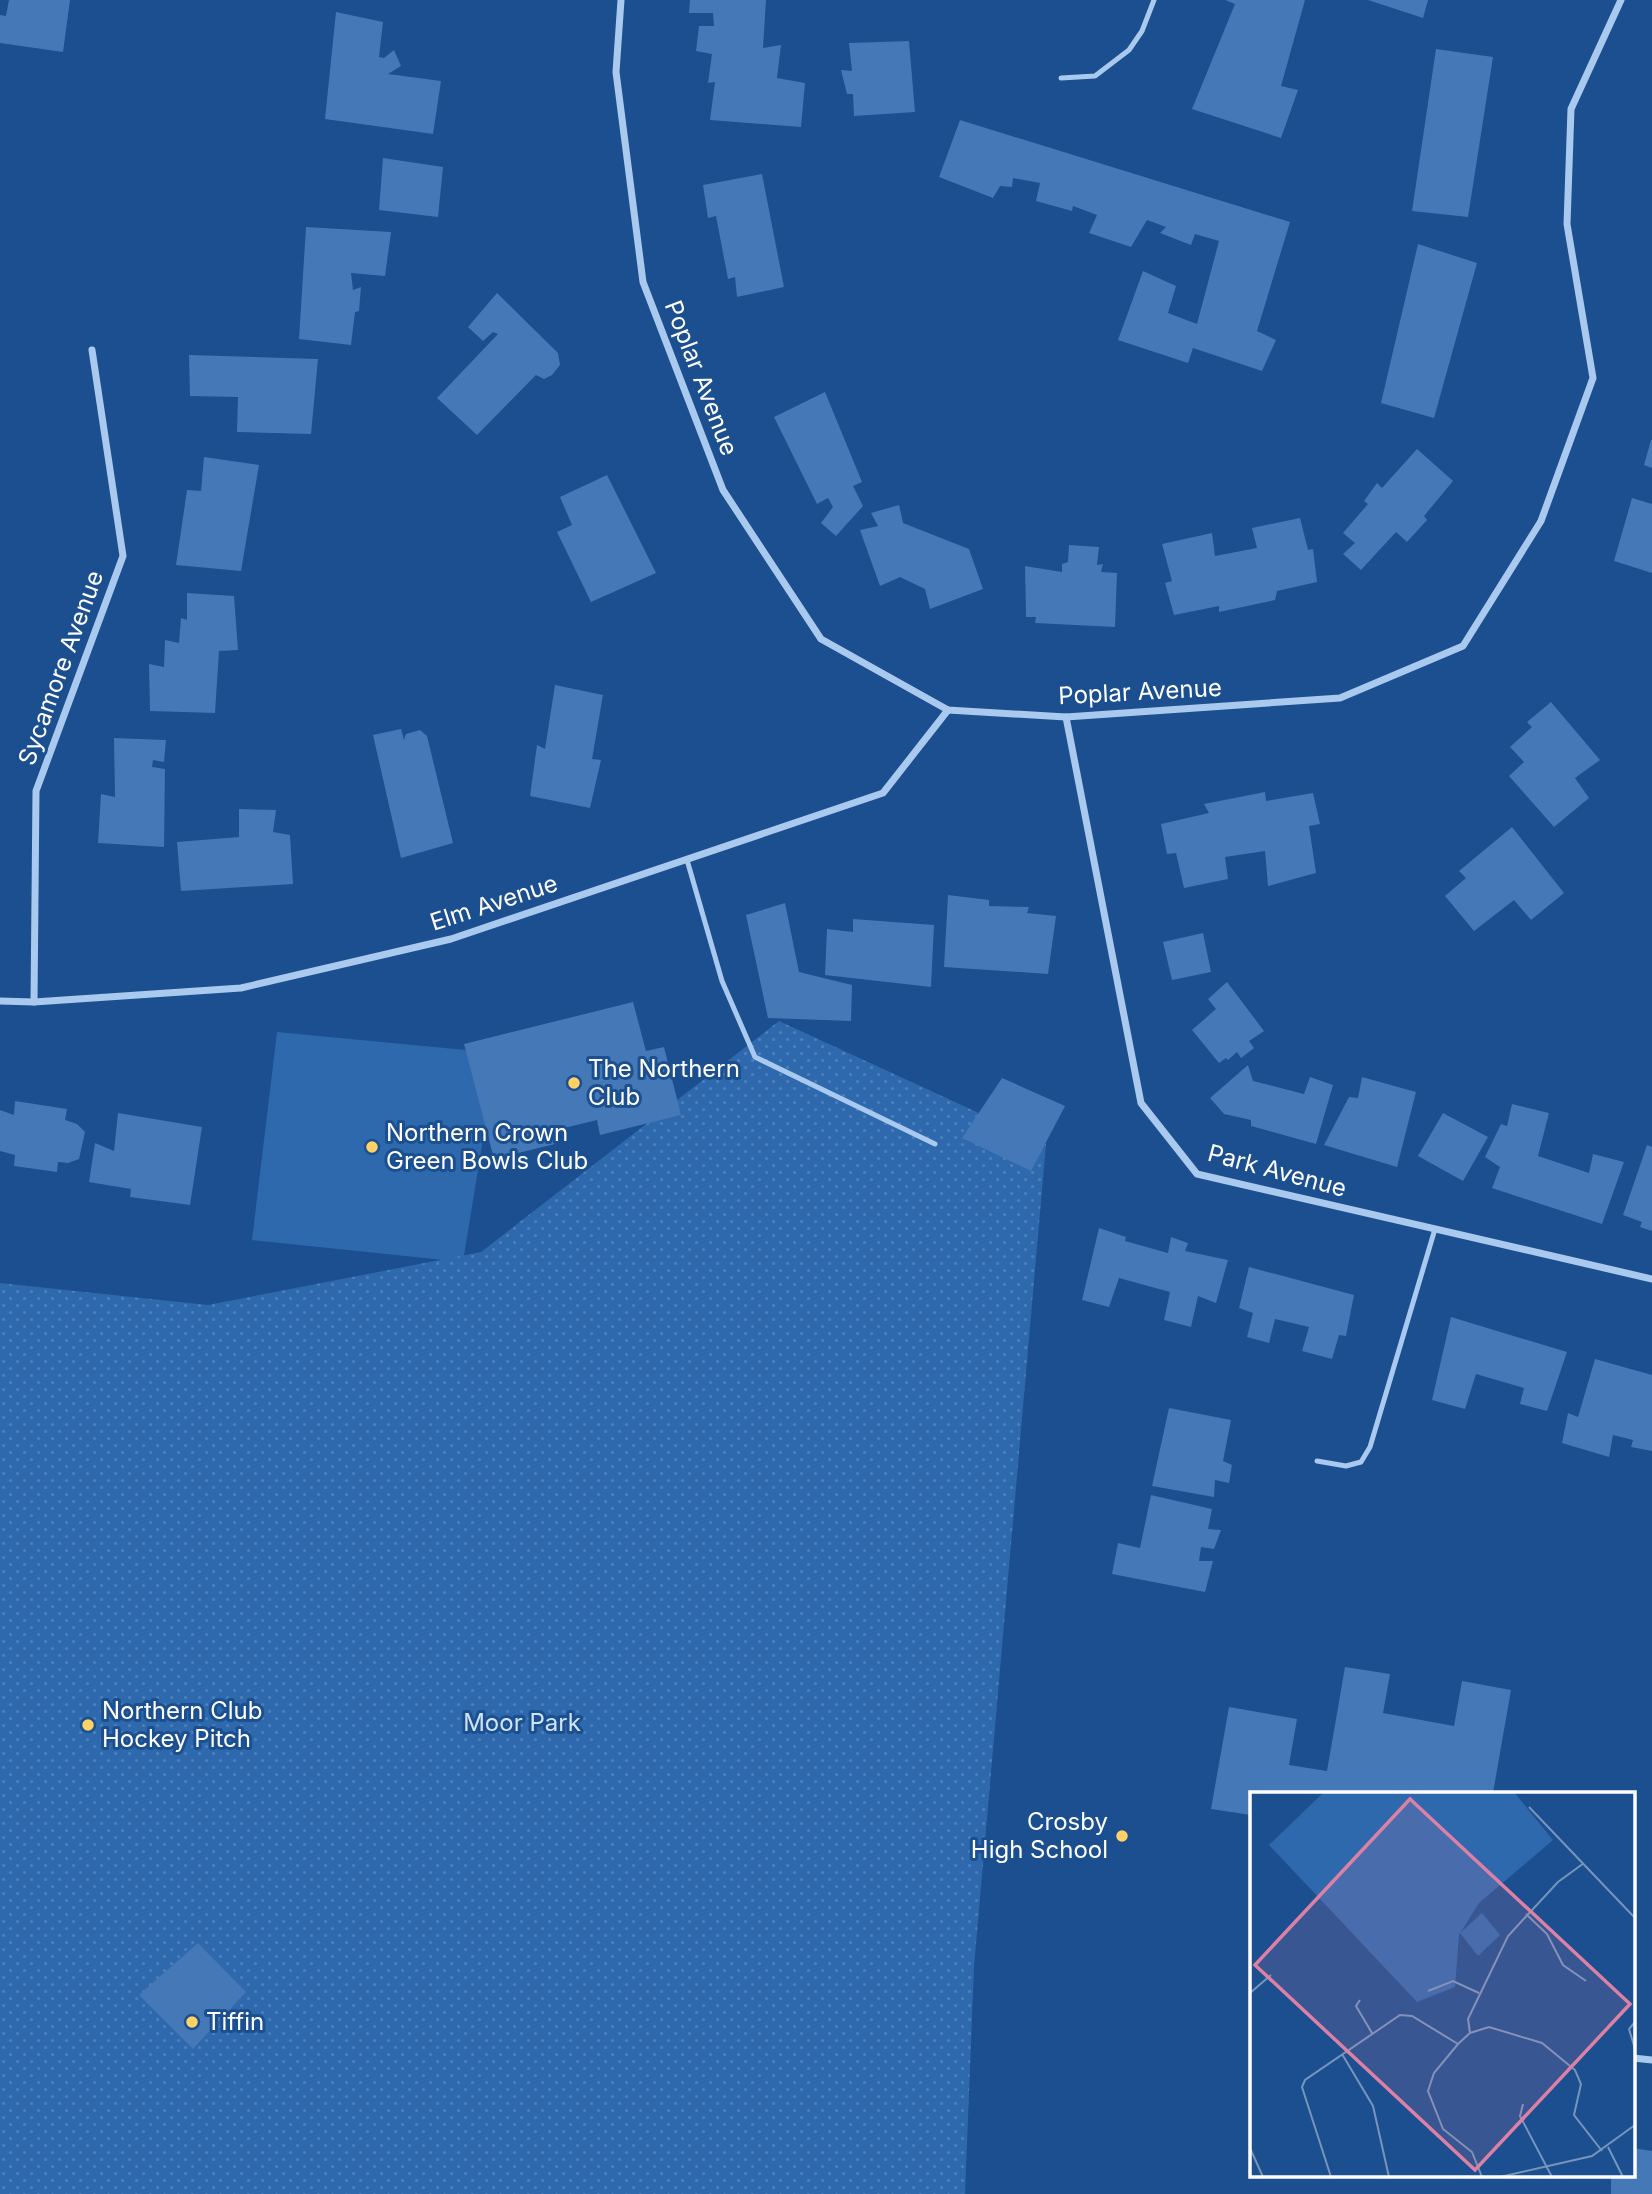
<svg xmlns="http://www.w3.org/2000/svg" width="1652" height="2194" viewBox="0 0 1652 2194" font-family="Inter,sans-serif">
<defs>
<pattern id="park-dots" width="8" height="8" patternUnits="userSpaceOnUse" patternTransform="scale(1.75)"><rect width="8" height="8" fill="#2e69ad"/><path d="M2 2h.1M6 6h.1" fill="none" stroke="#4d80b9" stroke-width="1.8" stroke-linecap="round"/></pattern>
</defs>
<rect width="100%" height="100%" fill="#1b4f8f"/>
<!-- grass -->
<path fill="#2e69ad" d="M277,1032L497,1053L463,1262L252,1240Z"/>
<!-- park -->
<path fill="url(#park-dots)" d="M779,1021L1046,1144L974,1967L965,2194H0V1283L208,1305L481,1252Z"/>
<!-- building -->
<g fill="#4478b7">
<path d="M9,0H70L63,52L0,43V15L6,16Z"/>
<path d="M690,0H766L763,48L781,45L777,78L805,83L801,127L710,120L715,82L708,83L712,54L696,51L699,26H714L713,13H689Z"/>
<path d="M1225,0H1305L1281,86L1298,90L1281,138L1192,109L1235,4Z"/>
<path d="M1368,0H1428L1423,18Z"/>
<path d="M336,12L383,22L379,57L384,58L394,50L401,66L388,74L441,81L433,134L325,119Z"/>
<path d="M909,41L915,112L854,116L853,94H847L841,70L852,71L849,43Z"/>
<path d="M1436,49L1493,57L1468,217L1412,211Z"/>
<path d="M960,120L1290,222L1257,331L1276,340L1262,371L1193,348L1188,363L1118,340L1143,271L1176,286L1168,313L1197,324L1219,241L1195,234L1191,245L1160,233L1166,227L1147,220L1131,247L1089,233L1097,215L1073,206L1072,211L1036,201L1040,183L1013,178L1012,187L1000,186L993,198L939,177Z"/>
<path d="M383,158L443,167L438,217L379,210Z"/>
<path d="M762,174L784,287L737,297L735,277L728,279L716,216L708,218L703,185Z"/>
<path d="M306,227L391,232L385,276L351,273L353,290L361,287L359,311L355,312L351,345L299,339Z"/>
<path d="M1418,244L1477,263L1434,418L1381,403Z"/>
<path d="M497,293L558,353L560,365L552,375L544,379L536,375L477,435L437,398L498,334L493,332L483,341L468,327Z"/>
<path d="M189,355L318,359L311,434L237,432L238,397L190,396Z"/>
<path d="M825,392L862,482L853,486L863,506L836,536L821,523L833,507L828,498L817,504L774,417Z"/>
<path d="M1651,440H1652V468L1644,465Z"/>
<path d="M1417,449L1453,481L1424,516L1427,520L1407,542L1396,532L1361,570L1343,554L1355,543L1343,533L1368,504L1364,501L1377,483L1382,488Z"/>
<path d="M204,457L259,465L241,571L176,565L187,490L201,491Z"/>
<path d="M607,475L656,573L591,602L557,532L572,525L560,497Z"/>
<path d="M1632,498L1652,504V573L1614,561Z"/>
<path d="M899,505L903,523L969,549L983,589L930,609L925,589L900,577L880,586L860,530L878,526L871,513Z"/>
<path d="M1300,518L1308,550L1313,549L1317,582L1277,591L1275,600L1219,612V606L1174,615L1165,583L1172,581L1162,544L1212,533L1215,556L1257,548L1252,528Z"/>
<path d="M1069,545L1099,547L1097,565L1103,564L1101,572L1117,573L1115,627L1035,623L1036,617H1026L1025,566L1062,572V564L1068,562Z"/>
<path d="M187,593L234,596L238,650L219,651L215,713L150,711L149,664L164,667L165,640L179,643L181,618L187,620Z"/>
<path d="M555,685L603,695L592,759L601,760L590,808L530,796L537,745L545,749Z"/>
<path d="M1551,702L1600,760L1575,778L1589,798L1554,827L1509,776L1524,762L1510,747L1532,727L1527,722Z"/>
<path d="M401,729L404,740L406,734L420,730L427,736L453,843L401,858L373,735Z"/>
<path d="M114,738L166,740L164,762L153,760L152,767L165,769L164,847L98,843L101,794L115,797Z"/>
<path d="M1265,792L1266,801L1313,793L1320,824L1309,826L1316,873L1268,886L1265,851L1225,857L1228,879L1184,888L1176,853L1167,854L1161,824L1209,813L1204,804Z"/>
<path d="M239,809L276,810L273,832L290,835L293,884L181,891L177,842L239,837Z"/>
<path d="M1512,827L1564,893L1531,920L1514,900L1474,931L1445,896L1466,878L1459,871Z"/>
<path d="M948,895L989,900V906L1029,907L1027,913L1056,916L1048,974L944,967Z"/>
<path d="M785,903L799,972L852,985L851,1021L768,1018L746,915Z"/>
<path d="M853,919L934,925L931,987L825,975L827,929L853,932Z"/>
<path d="M1203,933L1211,972L1172,980L1163,942Z"/>
<path d="M1227,982L1264,1031L1249,1041L1254,1048L1241,1058L1237,1052L1228,1060L1226,1058L1219,1063L1192,1030L1216,1009L1208,999Z"/>
<path d="M633,1002L646,1051L664,1047L681,1115L600,1135L597,1120L552,1131L555,1144L494,1159L464,1044Z"/>
<path d="M1248,1065L1253,1081L1304,1094L1310,1077L1333,1085L1316,1144L1251,1126V1120L1224,1114L1210,1098Z"/>
<path d="M1362,1077L1416,1092L1397,1167L1324,1145L1349,1097L1358,1098Z"/>
<path d="M1002,1078L1065,1106L1031,1171L962,1138Z"/>
<path d="M15,1101L67,1109L65,1120L77,1124L85,1132L79,1159L68,1163L58,1162L57,1172L14,1166L15,1155L0,1151V1110L14,1115Z"/>
<path d="M1512,1104L1549,1113L1538,1156L1589,1173L1593,1154L1624,1162L1602,1224L1492,1188L1500,1167L1485,1157L1501,1124L1507,1126Z"/>
<path d="M118,1113L202,1127L190,1205L130,1197L131,1189L89,1182L95,1143L114,1151Z"/>
<path d="M1443,1113L1488,1137L1463,1181L1418,1156Z"/>
<path d="M1647,1145L1652,1147V1231L1640,1227L1642,1222L1623,1215Z"/>
<path d="M1099,1228L1126,1237L1125,1241L1168,1253L1171,1237L1188,1243L1185,1251L1228,1260L1216,1303L1198,1296L1191,1327L1164,1320L1170,1292L1119,1278L1109,1307L1082,1300Z"/>
<path d="M1249,1267L1354,1295L1346,1336L1339,1335L1332,1359L1302,1351L1309,1327L1275,1319L1269,1343L1247,1337L1253,1313L1239,1308Z"/>
<path d="M1451,1317L1567,1352L1547,1411L1520,1404L1524,1388L1476,1374L1465,1409L1432,1400Z"/>
<path d="M1595,1359L1652,1375V1451L1631,1447L1633,1440L1613,1435L1609,1457L1562,1443L1568,1413L1578,1417Z"/>
<path d="M1169,1408L1231,1420L1223,1461L1232,1465L1229,1483L1215,1480L1214,1497L1152,1486Z"/>
<path d="M1151,1495L1212,1509L1208,1529L1221,1530L1214,1549L1201,1547L1199,1561H1213L1205,1592L1112,1574L1118,1543L1140,1548Z"/>
<path d="M1345,1667L1390,1674L1383,1713L1454,1726L1462,1681L1511,1690L1493,1793H1251V1815L1211,1809L1229,1707L1297,1719L1289,1765L1327,1771Z"/>
<path d="M198,1943L246,1992L193,2049L139,1995Z"/>
<path d="M1633,2148L1652,2151V2194H1611V2175H1633Z"/>
</g>
<g fill="none" stroke-linecap="round" stroke-linejoin="round">
<!-- service -->
<g stroke="#a9c9ee" stroke-width="5">
<path d="M1061,78L1095,76L1129,50L1142,31L1154,0"/>
<path d="M687,860L722,981L755,1057L935,1144"/>
<path d="M1317,1461L1346,1466L1361,1462L1370,1447L1435,1229"/>
</g>
<!-- minor -->
<g stroke="#a9c9ee" stroke-width="7">
<path d="M621,0L616,72L643,282L723,490L821,639L948,710L1066,717L1340,698L1463,646L1541,521L1593,378L1567,224L1571,109L1621,0"/>
<path d="M1066,717L1141,1103L1197,1174L1652,1279"/>
<path d="M0,1001L34,1002L241,988L451,939L883,793L948,710"/>
<path d="M34,1002L36,791L123,556L92,350"/>
<path d="M1633,2058L1652,2060"/>
</g>
</g>
<!-- markers -->
<g fill="#ffd166" stroke="#1b4f8f" stroke-width="2.5">
<circle cx="574" cy="1083" r="7"/>
<circle cx="372" cy="1147" r="7"/>
<circle cx="88" cy="1725" r="7"/>
<circle cx="1122" cy="1836" r="7"/>
<circle cx="192" cy="2022" r="7"/>
</g>
<g text-anchor="middle" stroke-width="6" stroke-linejoin="round" paint-order="stroke">
<!-- street labels -->
<g font-size="24" fill="#fff" stroke="#1b4f8f">
<text transform="translate(701 378) rotate(69)" y="8">Poplar Avenue</text>
<text transform="translate(61 668) rotate(-70)" y="8">Sycamore Avenue</text>
<text transform="translate(1140 692) rotate(-3)" y="8">Poplar Avenue</text>
<text transform="translate(494 903) rotate(-18)" y="8">Elm Avenue</text>
<text transform="translate(1277 1171) rotate(15)" y="8">Park Avenue</text>
</g>
<!-- poi labels -->
<g font-size="24" fill="#fff" stroke="#1b4f8f" text-anchor="start">
<text x="588" y="1077">The Northern<tspan x="588" dy="28">Club</tspan></text>
<text x="386" y="1141">Northern Crown<tspan x="386" dy="28">Green Bowls Club</tspan></text>
<text x="102" y="1719">Northern Club<tspan x="102" dy="28">Hockey Pitch</tspan></text>
<text x="1108" y="1830" text-anchor="end">Crosby<tspan x="1108" dy="28">High School</tspan></text>
<text x="206" y="2030">Tiffin</text>
</g>
<!-- park labels -->
<g font-size="24" fill="#cfe3fa" stroke="#1b4f8f">
<text x="522" y="1731">Moor Park</text>
</g>
</g>
<!-- overview -->
<g transform="translate(1250 1792)">
<rect width="385" height="385" fill="#1b4f8f"/>
<path d="M232,121L250,143L228,164L210,141Z" fill="#2e69ad"/>
<path d="M74,0H264L303,48L229,111L209,143L205,195L167,210L19,53Z" fill="#2e69ad"/>
<path fill="none" stroke="#7695bc" stroke-width="2" d="M279,15L385,126M276,122L297,142L313,173L336,189M178,199L203,189L229,201M0,201L21,183M110,208L106,214L122,241M385,230L379,237L385,257M220,241L218,227L258,144L308,90L334,71M92,262L123,314L139,385M273,312L270,324L302,385M358,355L373,385M0,356L13,385M81,385L52,295L55,288L150,223L162,224L208,252M232,385L222,360L193,337L178,299L184,281L208,252L220,241L239,235L292,251L325,278L331,292L324,323L352,359M250,385L342,364L385,333"/>
<path fill="#dd80a5" fill-opacity="0.15" stroke="#dd80a5" stroke-width="3.5" d="M160,7L380,212L225,378L5,173Z"/>
<rect width="385" height="385" fill="none" stroke="#fff" stroke-width="3.5"/>
</g>
</svg>
